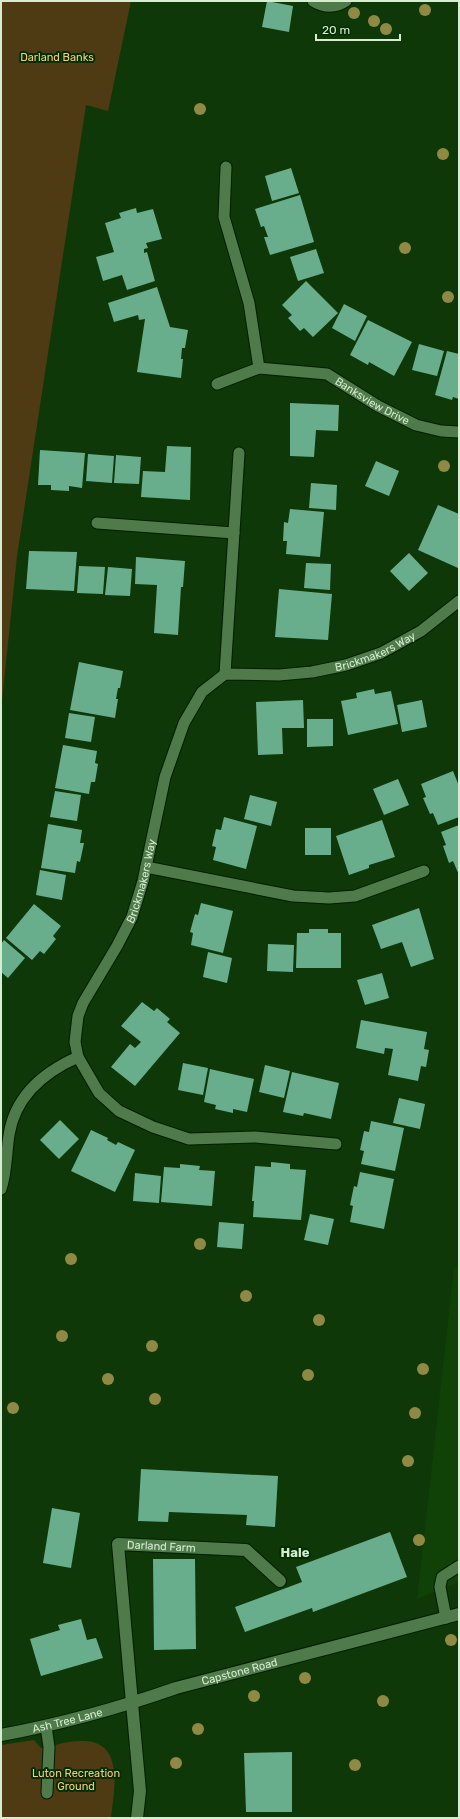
<svg xmlns="http://www.w3.org/2000/svg" width="460" height="1819" viewBox="0 0 460 1819" font-family="Rubik,sans-serif">
<rect width="100%" height="100%" fill="#0e3807"/>
<!-- built -->
<path fill="#104107" d="M459,1267V1582L417,1599L454,1268Z"/>
<!-- green -->
<g fill="#4e3a13">
<path d="M1,1H131L108,111L86,105L17,556L1,711Z"/>
<path d="M34,1740L41,1748C55,1746 68,1740 83,1741C125,1741 114,1791 111,1818H1V1745Z"/>
</g>
<!-- building -->
<g fill="#69ae8c">
<path d="M267,1L293,6L289,32L262,27Z"/>
<path d="M291,168L299,193L272,201L265,176Z"/>
<path d="M300,195L314,242L270,255L264,237H268L264,226L261,227L255,209Z"/>
<path d="M136,208L137,213L153,209L162,239L146,243L148,248L144,249V253L147,252L155,281L127,290L122,275L103,281L96,257L114,252L105,223L121,218L119,213Z"/>
<path d="M316,249L324,273L298,281L290,257Z"/>
<path d="M306,281L338,313L313,337L304,328L300,331L288,318L292,315L282,305Z"/>
<path d="M157,287L170,327L188,330L185,348H182L181,359H183L181,378L137,372L145,319L139,320L138,315L114,322L108,303Z"/>
<path d="M344,304L367,316L355,341L332,328Z"/>
<path d="M368,320L412,342L394,376L369,362L368,365L350,355Z"/>
<path d="M419,344L444,351L437,376L412,370Z"/>
<path d="M447,351L459,354V399L453,397L452,400L435,395Z"/>
<path d="M290,403L339,405L338,431L316,430L314,457L290,456Z"/>
<path d="M167,446L191,447L190,500L141,497L143,471L165,472Z"/>
<path d="M40,450L85,453L82,488L69,486V491L51,490V485H38Z"/>
<path d="M88,454L114,456L112,483L86,481Z"/>
<path d="M116,455L141,457L139,484L114,483Z"/>
<path d="M376,461L399,471L389,496L365,486Z"/>
<path d="M311,483L337,485L336,510L309,508Z"/>
<path d="M438,505L459,514L458,568L418,550Z"/>
<path d="M290,509L324,512L320,557L286,554L287,541H283L284,522L288,523Z"/>
<path d="M29,551L77,552L74,591L26,589Z"/>
<path d="M409,553L428,573L409,591L390,571Z"/>
<path d="M136,557L185,561L183,587H181L178,635L154,633L157,585L135,584Z"/>
<path d="M306,563L331,564L330,590L304,588Z"/>
<path d="M79,566L105,567L103,594L77,593Z"/>
<path d="M108,567L132,569L130,596L105,595Z"/>
<path d="M279,589L332,594L328,640L275,637Z"/>
<path d="M79,662L123,671L120,688H118L116,699H118L115,718L70,710Z"/>
<path d="M374,689L375,694L391,691L398,724L348,735L341,701L357,698L356,693Z"/>
<path d="M303,700L304,728H282L283,754L258,755L256,702Z"/>
<path d="M422,700L427,727L402,732L397,705Z"/>
<path d="M69,713L95,717L91,742L65,738Z"/>
<path d="M307,719H333V746L307,747Z"/>
<path d="M63,745L97,751L95,763L98,764L95,782H91L89,794L55,788Z"/>
<path d="M453,771L459,786V817L438,825L433,813L430,814L423,798L426,797L421,784Z"/>
<path d="M398,779L409,805L384,815L373,789Z"/>
<path d="M55,791L81,795L77,821L50,817Z"/>
<path d="M250,795L277,802L271,826L244,819Z"/>
<path d="M224,817L257,826L246,869L213,860L216,847L212,846L216,829L221,830Z"/>
<path d="M382,820L395,857L369,865V868L349,875L336,836Z"/>
<path d="M48,824L82,830L80,843H84L80,862L77,861L75,873L41,868Z"/>
<path d="M459,825V875L453,861L449,863L443,846L446,845L441,832Z"/>
<rect x="305" y="828" width="26" height="27"/>
<path d="M40,870L66,875L62,900L36,895Z"/>
<path d="M201,903L233,911L223,953L191,945L193,933L190,932L195,914L198,915Z"/>
<path d="M34,904L61,926L53,936L56,939L44,954L40,951L32,960L6,938Z"/>
<path d="M419,908L434,959L411,967L402,942L381,949L372,925Z"/>
<path d="M309,929H328V933H341V968H296L297,933H309Z"/>
<path d="M4,940L25,958L8,978L1,972V944Z"/>
<path d="M268,944L294,945L293,972L267,971Z"/>
<path d="M208,952L232,958L227,983L203,977Z"/>
<path d="M382,973L389,998L365,1005L357,980Z"/>
<path d="M142,1002L154,1011L157,1008L170,1019L167,1022L180,1033L135,1086L111,1067L130,1044L135,1048L141,1042L121,1026Z"/>
<path d="M361,1020L427,1032L424,1049L429,1050L426,1067L421,1066L418,1081L388,1075L393,1049L385,1048L384,1054L356,1048Z"/>
<path d="M183,1063L208,1068L203,1095L178,1090Z"/>
<path d="M265,1065L290,1071L284,1098L259,1092Z"/>
<path d="M210,1069L254,1079L247,1112L233,1109V1113L215,1109L216,1105L204,1102Z"/>
<path d="M292,1072L339,1083L331,1119L304,1113L303,1116L283,1112Z"/>
<path d="M399,1098L425,1104L420,1129L393,1123Z"/>
<path d="M60,1120L79,1139L59,1159L40,1140Z"/>
<path d="M371,1121L404,1128L395,1171L361,1164L364,1151L360,1150L364,1131L369,1132Z"/>
<path d="M91,1130L108,1138L107,1140L116,1145L118,1142L135,1150L115,1192L71,1171Z"/>
<path d="M271,1162L290,1164V1169L306,1170L301,1220L253,1217L254,1201H252L255,1166L271,1167Z"/>
<path d="M180,1164L200,1166L199,1170L215,1171L212,1206L161,1202L164,1167L180,1168Z"/>
<path d="M360,1172L394,1179L384,1229L350,1222L353,1206L350,1205L354,1186L357,1187Z"/>
<path d="M135,1173L161,1176L159,1203L133,1201Z"/>
<path d="M310,1214L334,1219L328,1245L304,1240Z"/>
<path d="M219,1222L244,1224L242,1249L217,1247Z"/>
<path d="M141,1469L278,1476L275,1527L246,1525L247,1515L169,1512L168,1522L138,1521Z"/>
<path d="M52,1508L80,1513L71,1568L43,1563Z"/>
<path d="M390,1532L407,1577L313,1612L312,1608L245,1632L235,1607L302,1582L296,1567Z"/>
<path d="M153,1559H195L196,1649L154,1650Z"/>
<path d="M81,1619L87,1640L96,1638L103,1658L41,1676L30,1639L60,1630L58,1625Z"/>
<path d="M292,1752V1812H246L244,1753Z"/>
</g>
<g fill="none" stroke-linecap="round" stroke-linejoin="round">
<!-- lane casing -->
<g stroke="#001d00" stroke-width="13">
<g id="lane">
<path d="M313,1C324,8 336,8 346,1"/>
<path d="M226,167L224,217L249,303L259,368"/>
<path id="s1" d="M217,384L259,368L327,374L378,406L416,425L441,431L459,432"/>
<path d="M97,523L234,533"/>
<path d="M225,674L239,453"/>
<path d="M146,867L293,896L329,898L355,896L424,871"/>
<path id="s2" d="M336,1144L255,1137L189,1139L153,1127L119,1111L99,1093L78,1057L75,1042L78,1016L83,1003L117,946L132,917L143,881L165,777L184,723L202,692L225,674L279,675L312,672L346,665L381,653L421,631L459,601"/>
<path d="M1,1189C7,1171 6,1154 9,1135C15,1096 44,1072 78,1057"/>
<path d="M446,1618L440,1587L442,1577L459,1566"/>
<path d="M46,1726L49,1747L47,1793"/>
</g>
</g>
<!-- street casing -->
<g stroke="#001d00" stroke-width="14">
<g id="street">
<path id="s3" d="M132,1703L118,1544L246,1550L280,1581"/>
</g>
</g>
<!-- secondary casing -->
<g stroke="#001d00" stroke-width="14">
<g id="secondary">
<path d="M132,1703L140,1791L137,1818"/>
<path id="s4" d="M1,1735C61,1724 119,1708 176,1688L459,1614"/>
</g>
</g>
<!-- lane -->
<use href="#lane" stroke="#4f7a49" stroke-width="11"/>
<!-- street -->
<use href="#street" stroke="#4f7a49" stroke-width="12"/>
<!-- secondary -->
<use href="#secondary" stroke="#4f7a49" stroke-width="12"/>
</g>
<!-- trees -->
<g fill="#908944">
<circle cx="425" cy="10" r="6"/>
<circle cx="354" cy="13" r="6"/>
<circle cx="374" cy="21" r="6"/>
<circle cx="386" cy="29" r="6"/>
<circle cx="200" cy="109" r="6"/>
<circle cx="443" cy="154" r="6"/>
<circle cx="405" cy="248" r="6"/>
<circle cx="448" cy="297" r="6"/>
<circle cx="444" cy="466" r="6"/>
<circle cx="200" cy="1244" r="6"/>
<circle cx="71" cy="1259" r="6"/>
<circle cx="246" cy="1296" r="6"/>
<circle cx="319" cy="1320" r="6"/>
<circle cx="62" cy="1336" r="6"/>
<circle cx="152" cy="1346" r="6"/>
<circle cx="423" cy="1369" r="6"/>
<circle cx="308" cy="1375" r="6"/>
<circle cx="108" cy="1379" r="6"/>
<circle cx="155" cy="1399" r="6"/>
<circle cx="13" cy="1408" r="6"/>
<circle cx="415" cy="1413" r="6"/>
<circle cx="408" cy="1461" r="6"/>
<circle cx="419" cy="1540" r="6"/>
<circle cx="451" cy="1640" r="6"/>
<circle cx="305" cy="1678" r="6"/>
<circle cx="254" cy="1696" r="6"/>
<circle cx="383" cy="1701" r="6"/>
<circle cx="198" cy="1729" r="6"/>
<circle cx="176" cy="1763" r="6"/>
<circle cx="355" cy="1765" r="6"/>
</g>
<g text-anchor="middle" stroke-width="4" stroke-linejoin="round" paint-order="stroke">
<!-- park labels -->
<g font-size="11" fill="#fbcc76" stroke="#022e00">
<text x="57" y="61">Darland Banks</text>
<text x="76" y="1777">Luton Recreation<tspan x="76" dy="13">Ground</tspan></text>
</g>
<!-- street labels -->
<g font-size="11" fill="#d6edd2" stroke="#022e00">
<text dy="4" stroke="none"><textPath href="#s1" startOffset="166">Banksview Drive</textPath></text>
<text dy="4" stroke="none"><textPath href="#s2" startOffset="866">Brickmakers Way</textPath></text>
<text dy="4" stroke="none"><textPath href="#s2" startOffset="483">Brickmakers Way</textPath></text>
<text dy="4" stroke="none"><textPath href="#s3" startOffset="203">Darland Farm</textPath></text>
<text dy="4" stroke="none"><textPath href="#s4" startOffset="247">Capstone Road</textPath></text>
<text dy="4" stroke="none"><textPath href="#s4" startOffset="68">Ash Tree Lane</textPath></text>
</g>
<!-- quarter labels -->
<g font-size="13" font-weight="bold" fill="#d6edd2" stroke="#022e00">
<text x="295" y="1557">Hale</text>
</g>
</g>
<!-- border -->
<rect width="460" height="1819" fill="none" stroke="#d6edd2" stroke-width="4"/>
<!-- scale -->
<path d="M316 34v6h84v-6" fill="none" stroke="#d6edd2" stroke-width="2"/>
<text x="322" y="34" font-size="12" fill="#d6edd2" stroke="#022e00" stroke-width="3" paint-order="stroke">20 m</text>
</svg>
